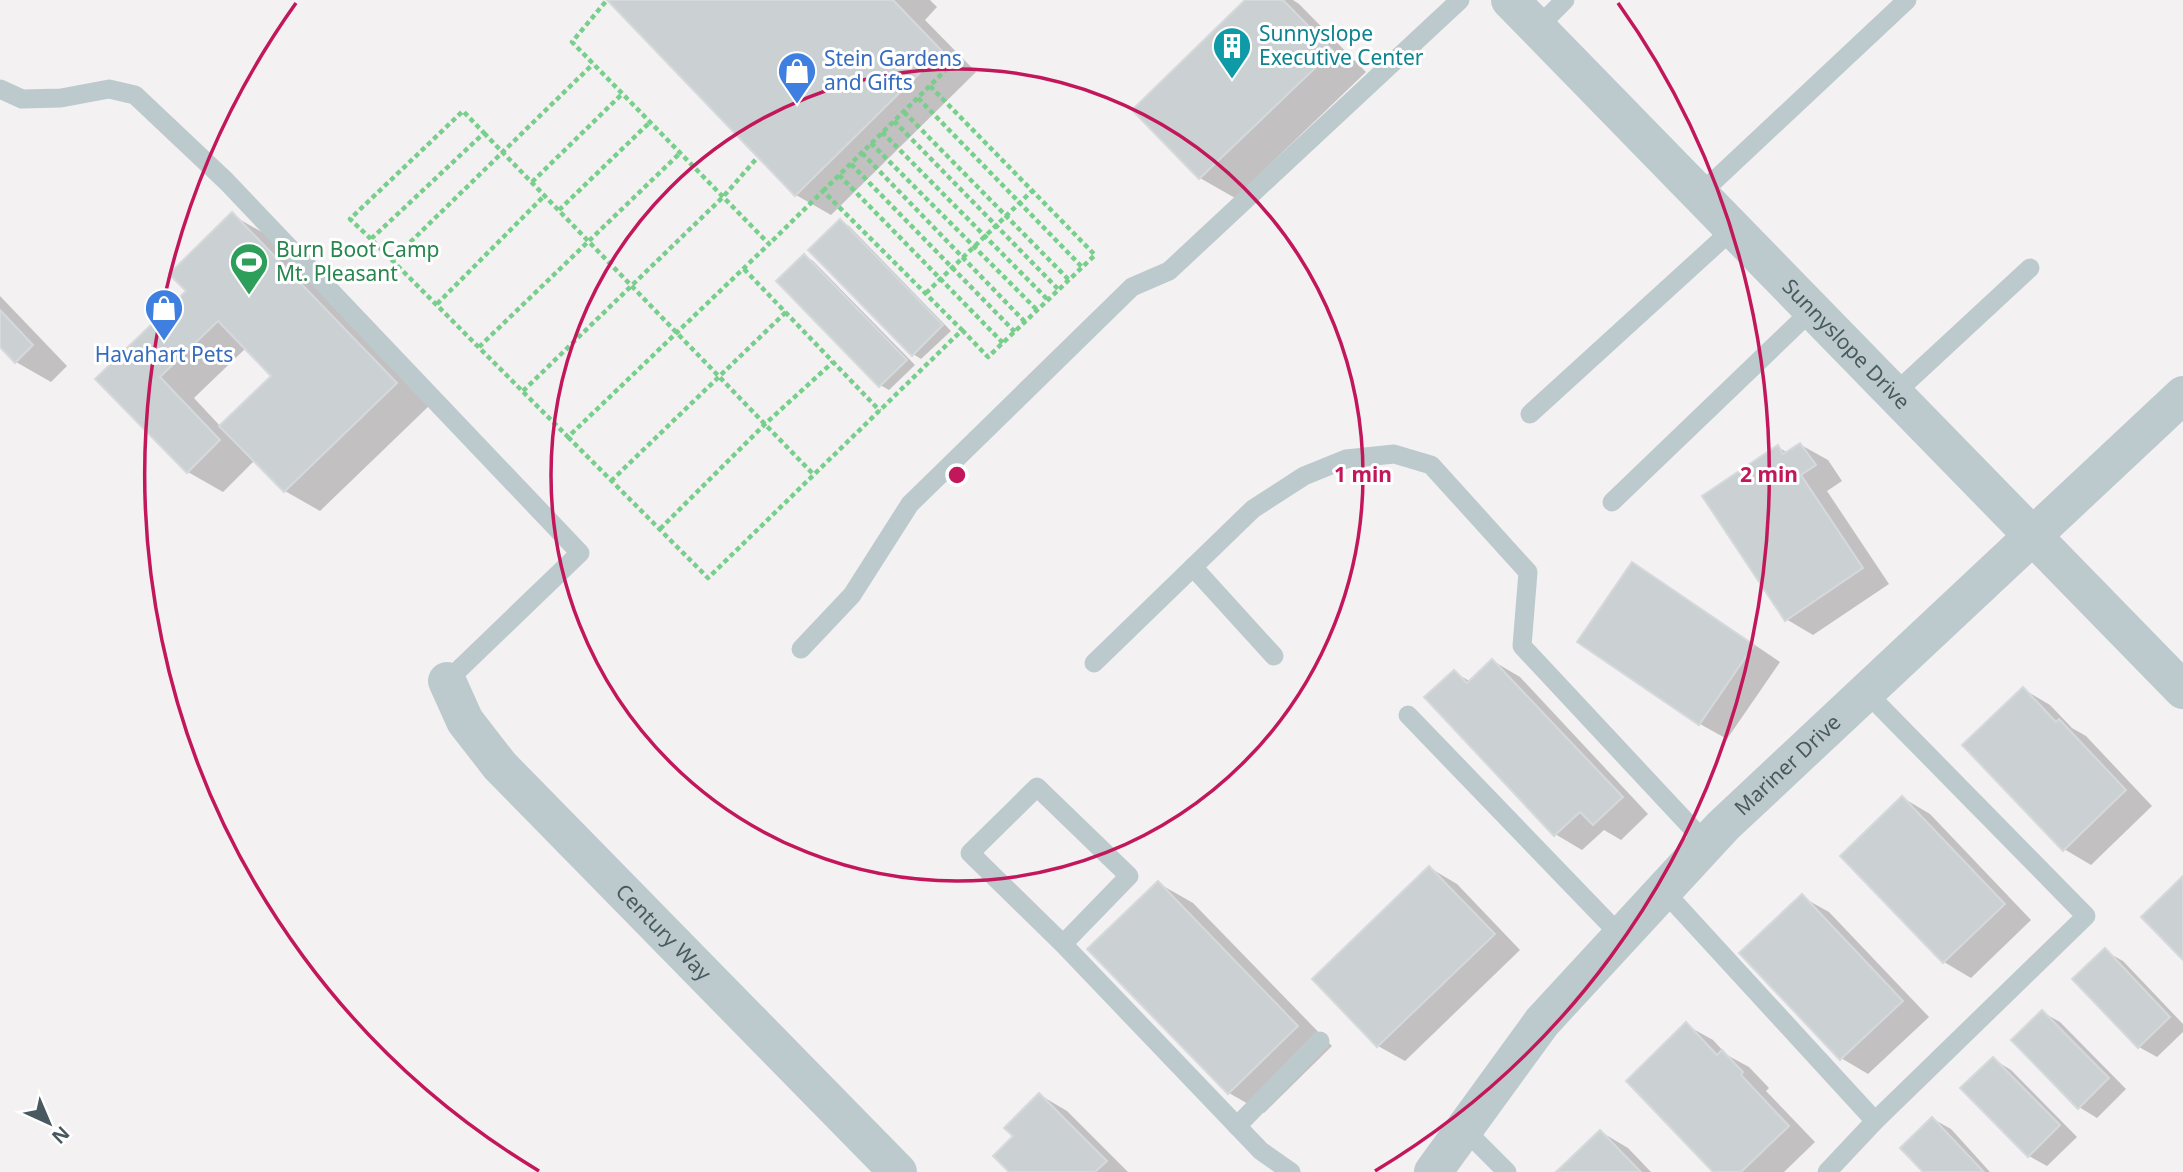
<svg xmlns="http://www.w3.org/2000/svg" width="2183" height="1172" viewBox="0 0 2183 1172" font-family="'Noto Sans',sans-serif">
<rect width="100%" height="100%" fill="#f3f1f2"/>
<!-- shadow -->
<g fill="#0003" fill-rule="evenodd">
<path d="M609,0H930L937,7L925,20L976,72L831,215L796,195Z"/>
<path d="M1247,0H1293L1299,4L1366,72L1235,198L1200,178Z"/>
<path d="M232,215L267,235L431,404L320,511L285,491L255,460L223,492L188,472L98,379L188,291ZM246,348L273,376L221,427L194,398Z"/>
<path d="M840,221L849,226L951,331L921,359L913,354Z"/>
<path d="M805,256L813,261L915,365L889,390L880,385Z"/>
<path d="M0,296L67,366L51,382L16,362L0,345Z"/>
<path d="M1801,445L1828,460L1842,481L1827,491L1889,584L1813,635L1786,619L1778,447L1788,453Z"/>
<path d="M1632,564L1659,580L1780,662L1727,739L1700,724L1580,641Z"/>
<path d="M1493,661L1520,677L1648,814L1621,840L1604,830L1582,850L1555,834L1454,672L1471,682Z"/>
<path d="M2023,689L2050,705L2072,728L2086,736L2152,806L2091,865L2064,849Z"/>
<path d="M1903,798L1930,814L2031,920L1971,978L1944,962L1842,856Z"/>
<path d="M1430,868L1457,884L1520,950L1405,1061L1378,1046Z"/>
<path d="M1158,883L1193,903L1332,1046L1264,1113L1229,1093Z"/>
<path d="M1802,897L1829,912L1929,1017L1868,1074L1841,1058Z"/>
<path d="M2105,951L2123,961L2183,1024V1032L2157,1057L2139,1047Z"/>
<path d="M2042,1012L2060,1022L2126,1089L2097,1118L2079,1107Z"/>
<path d="M1686,1025L1713,1040L1727,1055L1749,1067L1769,1088L1766,1091L1815,1142L1784,1172H1716Z"/>
<path d="M1993,1059L2011,1070L2077,1137L2047,1166L2029,1156Z"/>
<path d="M1040,1095L1067,1111L1128,1172H1012L1016,1136Z"/>
<path d="M1933,1119L1951,1129L1990,1172H1925Z"/>
<path d="M1601,1132L1628,1148L1651,1172H1559Z"/>
</g>
<!-- building -->
<g fill="#cbd0d3" stroke="#d5d9dc" stroke-width="2">
<path d="M607,0H893L942,51L795,196Z"/>
<path d="M1245,0H1283L1333,51L1199,179L1132,110Z"/>
<path d="M232,212L397,383L284,492L219,426L271,376L218,321L160,377L220,440L187,473L95,379L186,291L169,274Z"/>
<path d="M840,219L943,325L912,356L808,250Z"/>
<path d="M804,254L907,360L879,387L776,281Z"/>
<path d="M0,310L33,345L15,363L0,347Z"/>
<path d="M1800,443L1816,465L1801,475L1863,568L1785,621L1702,496L1778,445L1783,454Z"/>
<path d="M1632,562L1754,645L1699,725L1577,642Z"/>
<path d="M1492,659L1623,797L1593,825L1580,812L1554,836L1424,697L1454,670L1467,683Z"/>
<path d="M2023,687L2056,722L2059,719L2126,790L2063,851L1962,745Z"/>
<path d="M1902,796L2005,904L1943,963L1840,856Z"/>
<path d="M1429,866L1495,934L1377,1047L1312,979Z"/>
<path d="M2183,876V960L2141,917Z"/>
<path d="M1158,881L1298,1026L1228,1094L1087,949Z"/>
<path d="M1802,894L1903,1001L1840,1060L1739,953Z"/>
<path d="M2105,948L2170,1017L2138,1048L2072,979Z"/>
<path d="M2042,1010L2109,1078L2078,1109L2011,1040Z"/>
<path d="M1686,1022L1717,1055L1722,1050L1743,1072L1741,1075L1789,1126L1741,1172H1713L1626,1081Z"/>
<path d="M1993,1057L2060,1125L2028,1157L1960,1088Z"/>
<path d="M1039,1093L1107,1161L1095,1172H1009L993,1156L1013,1136L1004,1128Z"/>
<path d="M1932,1117L1984,1172H1923L1900,1148Z"/>
<path d="M1600,1130L1641,1172H1556Z"/>
</g>
<g fill="none" stroke-linecap="round" stroke-linejoin="round">
<!-- path -->
<g stroke="#77cf8b" stroke-width="4.5" stroke-dasharray="5 3.5" stroke-linecap="butt">
<path d="M930,86L1095,255L988,357L962,330"/>
<path d="M918,98L1082,267"/>
<path d="M904,112L1069,280"/>
<path d="M894,121L1059,290"/>
<path d="M882,132L1048,300"/>
<path d="M484,133L814,475"/>
<path d="M871,143L1037,310"/>
<path d="M862,153L1025,322"/>
<path d="M851,164L1015,332"/>
<path d="M839,175L1003,343"/>
<path d="M532,182L622,94"/>
<path d="M823,191L953,63"/>
<path d="M559,210L650,122"/>
<path d="M371,239L350,219L463,111L484,133L371,239L568,437L769,244L572,42L607,0"/>
<path d="M392,260L593,64"/>
<path d="M744,269L880,411"/>
<path d="M926,293L1032,191"/>
<path d="M437,304L545,195"/>
<path d="M479,347L680,153"/>
<path d="M523,391L723,197L757,158"/>
<path d="M568,437L708,578L962,330L823,191L769,244"/>
<path d="M611,481L786,312"/>
<path d="M660,529L765,424L833,362"/>
</g>
<!-- lane -->
<g stroke="#bccace" stroke-width="19">
<path d="M1537,28L1565,0"/>
<path d="M0,89L22,99L61,98L109,89L135,95L226,181L580,553L447,681"/>
<path d="M1699,195L1907,0"/>
<path d="M1894,394L2030,268"/>
<path d="M1530,414L1733,229"/>
<path d="M1612,502L1812,310"/>
<path d="M1193,567L1274,656"/>
<path d="M801,649L852,595L910,504L1132,287L1169,271L1460,0"/>
<path d="M1094,663L1253,509L1304,476L1346,459L1394,454L1431,465L1528,572L1522,646L1706,843"/>
<path d="M1865,691L2086,916L1875,1121"/>
<path d="M1408,715L1621,936"/>
<path d="M1663,890L1875,1121L1827,1172"/>
<path d="M1063,944L1129,876L1037,787L970,853L1063,944L1261,1151L1291,1172"/>
<path d="M1237,1126L1320,1041"/>
<path d="M1464,1129L1507,1172"/>
</g>
<!-- street -->
<g stroke="#bccace" stroke-width="38">
<path id="s1" d="M1510,0L2183,690"/>
<path id="s2" d="M447,681L465,721L500,766L898,1172"/>
<path id="s3" d="M1433,1172L1542,1022L1723,826L2183,395"/>
</g>
</g>
<!-- distance rings -->
<g fill="none" stroke="#c2185b" stroke-width="3.5">
<circle cx="957" cy="475" r="406"/>
<path d="M539 1171A812 812 0 0 1 296 3M1618 3A812 812 0 0 1 1375 1171"/>
</g>
<!-- icons -->
<defs>
<g id="building-pin" transform="scale(2.0125)"><path d="M0 17L-7.5 6A9.5 9.5 0 1 1 7.5 6Z" fill="#0f9aa8" stroke="#fff"/><path d="M-4-6H4V6H1V3H-1V6H-4ZM-2.5-4.3h1.7v1.8h-1.7ZM.8-4.3h1.7v1.8H.8ZM-2.5-1h1.7V.8h-1.7ZM.8-1h1.7V.8H.8Z" fill="#fff"/></g>
<g id="shop-pin" transform="scale(2.0125)"><path d="M0 17L-7.5 6A9.5 9.5 0 1 1 7.5 6Z" fill="#3f7fe0" stroke="#fff"/><path d="M-5-2.5h2.3a2.7 3.5 0 0 1 5.4 0H5L5.5 6h-11ZM-1.5-2.5h3a1.5 2.3 0 0 0-3 0Z" fill="#fff"/></g>
<g id="stadium-pin" transform="scale(2.0125)"><path d="M0 17L-7.5 6A9.5 9.5 0 1 1 7.5 6Z" fill="#2e9e5b" stroke="#fff"/><path d="M0-5a6.5 5 0 1 0 0 10a6.5 5 0 1 0 0-10ZM-3.5-1.8h7v3.6h-7Z" fill="#fff"/></g>
</defs>
<g fill-rule="evenodd">
<use href="#building-pin" x="1232" y="46"/>
<use href="#shop-pin" x="797" y="71"/>
<use href="#stadium-pin" x="249" y="262"/>
<use href="#shop-pin" x="164" y="308"/>
</g>
<g text-anchor="middle" stroke-width="6" stroke-linejoin="round" paint-order="stroke">
<!-- culture labels -->
<g font-size="21" fill="#0d838f" stroke="#fff" text-anchor="start">
<text x="1259" y="41">Sunnyslope<tspan x="1259" dy="24">Executive Center</tspan></text>
</g>
<!-- shop labels -->
<g font-size="21" fill="#366cbe" stroke="#fff" text-anchor="start">
<text x="824" y="66">Stein Gardens<tspan x="824" dy="24">and Gifts</tspan></text>
<text x="164" y="362" text-anchor="middle">Havahart Pets</text>
</g>
<!-- leisure labels -->
<g font-size="21" fill="#27864d" stroke="#fff" text-anchor="start">
<text x="276" y="257">Burn Boot Camp<tspan x="276" dy="24">Mt. Pleasant</tspan></text>
</g>
<!-- street labels -->
<g font-size="21" fill="#485a5f" stroke="#fff">
<text dy="7" stroke="none"><textPath href="#s1" startOffset="481">Sunnyslope Drive</textPath></text>
<text dy="7" stroke="none"><textPath href="#s3" startOffset="541">Mariner Drive</textPath></text>
<text dy="7" stroke="none"><textPath href="#s2" startOffset="334">Century Way</textPath></text>
</g>
</g>
<circle cx="957" cy="475" r="10" fill="#c2185b" stroke="#fff" stroke-width="3.5"/>
<g font-size="21" text-anchor="middle" font-weight="bold" fill="#c2185b" stroke="#fff" stroke-width="6" stroke-linejoin="round" paint-order="stroke">
<text x="1363" y="482">1 min</text>
<text x="1769" y="482">2 min</text>
</g>
<!-- north arrow -->
<g transform="translate(49 1123) rotate(136)" stroke="#ffffff" stroke-width="5" paint-order="stroke">
<path d="M0-5L12 26L0 18L-12 26Z" fill="#485a5f"/>
<text y="-10" font-size="19" font-weight="bold" text-anchor="middle" fill="#485a5f">N</text>
</g>
</svg>
